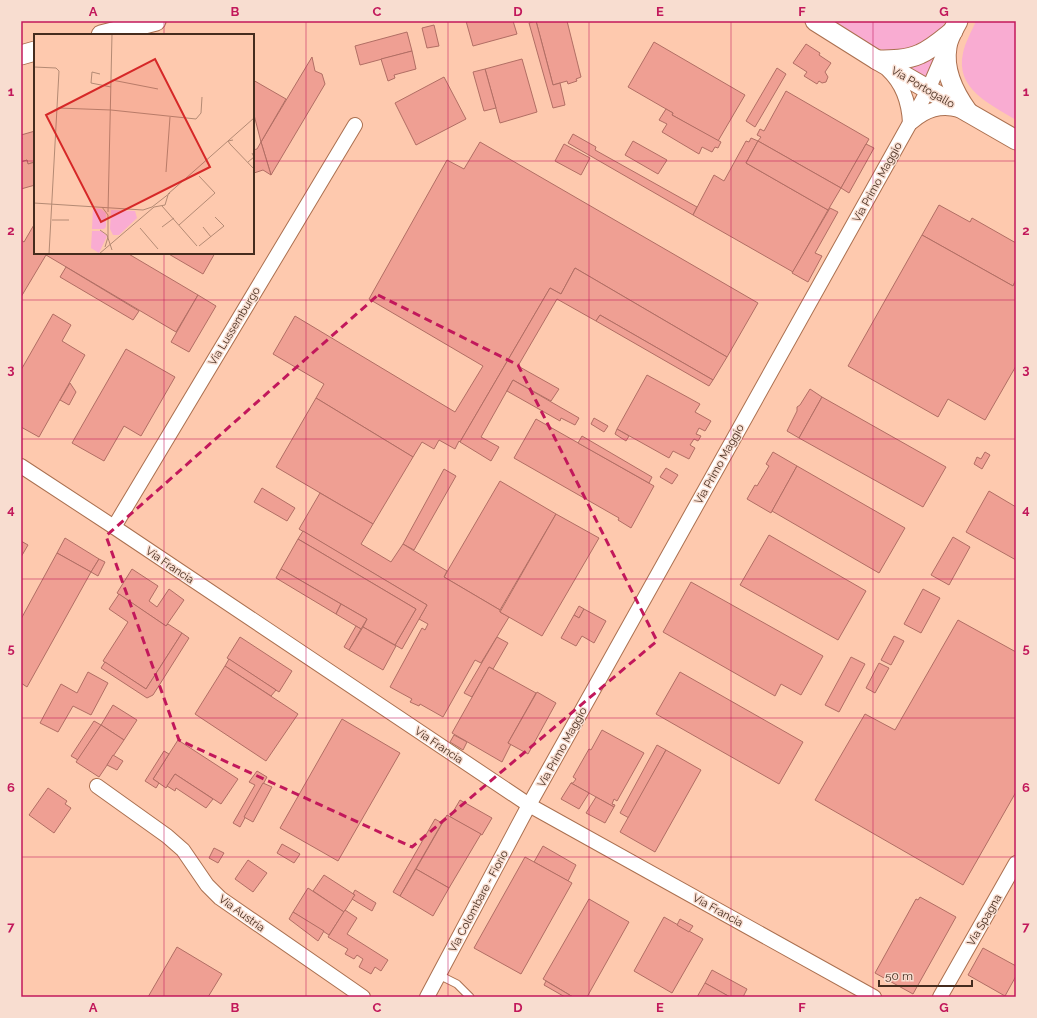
<svg xmlns="http://www.w3.org/2000/svg" width="1037" height="1018" viewBox="0 0 1037 1018" font-family="Raleway,sans-serif">
<rect width="100%" height="100%" fill="#fec9ae"/>
<!-- green -->
<g fill="#f9acd2">
<path d="M834,21H946L941,31L918,49L887,51L874,47Z"/>
<path d="M976,21H1016V120C990,104 955,89 963,53C965,42 972,31 976,21Z"/>
<path d="M937,54L923,83L896,65Z"/>
</g>
<!-- building -->
<g fill="#ef9f93" stroke="#b16e64">
<path d="M466,21H513L517,34L473,46Z"/>
<path d="M536,21H567L581,77L576,79L577,81L568,84L567,81L553,85Z"/>
<path d="M536,21L553,85L560,83L565,105L553,108L529,23Z"/>
<path d="M434,25L439,46L427,48L422,28Z"/>
<path d="M407,32L412,51L360,65L355,46Z"/>
<path d="M654,42L745,95L718,141L672,115L673,113L628,87Z"/>
<path d="M806,44L820,53L819,55L831,63L825,72L828,77L826,82L822,83L819,81L817,84L804,76L807,72L793,63Z"/>
<path d="M412,51L416,69L394,75L395,78L388,81L381,59Z"/>
<path d="M312,57L315,71L322,74L325,84L271,175L261,142Z"/>
<path d="M522,59L537,112L500,123L485,69Z"/>
<path d="M777,68L786,74L755,127L746,121Z"/>
<path d="M485,69L496,108L484,111L473,72Z"/>
<path d="M444,77L466,119L416,145L395,103Z"/>
<path d="M253,80L286,99L261,142L253,111Z"/>
<path d="M786,91L869,139L841,188L758,141L761,137L757,135L760,129L764,131Z"/>
<path d="M666,109L673,113L672,115L721,142L718,148L715,147L712,152L702,147L699,154L662,132L667,124L659,120Z"/>
<path d="M35,131V162L28,164L27,160L21,162V139H22L21,135Z"/>
<path d="M573,134L596,147L595,150L697,207L693,215L568,143Z"/>
<path d="M751,138L758,141L746,163L828,210L793,272L693,215L714,175L724,181L746,141L749,142Z"/>
<path d="M633,141L667,160L658,174L625,155Z"/>
<path d="M758,141L841,188L828,210L746,163Z"/>
<path d="M261,142L271,175L263,170L254,173L253,175V150L257,149Z"/>
<path d="M480,142L758,303L727,357L575,268L561,294L550,288L460,442L459,441L455,449L439,440L434,449L422,442L413,457L316,398L324,384L273,354L295,316L455,412L483,366L369,299L447,160L464,169Z"/>
<path d="M564,144L590,158L581,175L555,161Z"/>
<path d="M866,144L874,148L849,193L841,188Z"/>
<path d="M27,160L28,164L35,162V185L21,189V162Z"/>
<path d="M939,205L970,222L972,218L1016,243V280L1013,286L922,235Z"/>
<path d="M830,208L838,212L815,253L822,256L808,282L792,273Z"/>
<path d="M35,223V253H127L198,295L176,332L46,255L21,297V240L24,242Z"/>
<path d="M922,235L1013,286L1016,280V366L985,420L948,399L938,417L848,366Z"/>
<path d="M167,253H215L203,274Z"/>
<path d="M66,267L139,311L133,320L60,277Z"/>
<path d="M575,268L727,357L713,380L600,315L596,321L557,299L518,366L559,389L551,401L513,380L481,437L499,447L491,461L460,442L550,288L561,294Z"/>
<path d="M198,295L216,306L189,352L171,342Z"/>
<path d="M53,314L71,325L62,341L85,355L39,437L21,427V370Z"/>
<path d="M600,315L713,380L709,386L596,321Z"/>
<path d="M126,349L175,377L141,436L124,426L104,461L72,443Z"/>
<path d="M647,375L700,404L695,412L711,421L705,431L699,428L696,434L701,436L698,441L694,439L690,445L695,448L689,459L673,451L669,458L617,429Z"/>
<path d="M513,380L579,418L575,425L561,418L560,421L507,391Z"/>
<path d="M70,383L76,392L69,405L60,400Z"/>
<path d="M810,389L822,397L799,438L787,431L797,411V407L800,405Z"/>
<path d="M822,397L946,467L923,507L799,438Z"/>
<path d="M316,398L413,457L373,524L276,467Z"/>
<path d="M594,418L608,426L604,432L591,424Z"/>
<path d="M536,419L654,486L631,528L618,520L619,518L514,458Z"/>
<path d="M617,429L629,436L626,441L615,434Z"/>
<path d="M582,436L652,477L649,483L578,443Z"/>
<path d="M773,452L797,466L771,513L747,499L755,485L757,486L769,466L766,464Z"/>
<path d="M985,452L990,455L982,469L974,464L977,457L981,459Z"/>
<path d="M797,466L905,528L879,573L772,511Z"/>
<path d="M666,468L678,475L672,484L660,477Z"/>
<path d="M444,469L456,476L414,550L403,544Z"/>
<path d="M500,481L556,514L500,610L444,577Z"/>
<path d="M262,488L295,508L287,521L254,502Z"/>
<path d="M989,491L1016,507V560L966,532Z"/>
<path d="M320,493L373,524L361,544L391,562L403,544L447,571L444,577L500,610V612L509,617L481,663L475,660L443,717L420,704L419,706L410,702L412,699L390,687L422,628L425,630L428,624L419,619L427,605L299,529Z"/>
<path d="M556,514L599,538L542,636L500,612Z"/>
<path d="M303,531L427,605L402,649L395,645L416,609L298,539Z"/>
<path d="M769,535L866,591L838,640L740,585Z"/>
<path d="M953,537L970,547L949,585L931,575Z"/>
<path d="M65,538L99,559L91,572L57,553Z"/>
<path d="M298,539L416,609L395,645L363,627L367,619L281,569Z"/>
<path d="M21,541L28,545L21,557Z"/>
<path d="M57,553L91,572L27,687L21,683V619Z"/>
<path d="M99,559L105,562L98,576L91,572Z"/>
<path d="M132,569L158,586L149,601L157,607L169,589L184,600L166,626L117,593Z"/>
<path d="M281,569L341,604L336,614L276,578Z"/>
<path d="M691,582L823,656L801,695L781,684L775,696L663,632Z"/>
<path d="M923,589L940,598L921,633L904,624Z"/>
<path d="M119,594L166,626L168,624L182,633L146,689L103,661L128,622L109,609Z"/>
<path d="M341,604L367,619L361,629L336,614Z"/>
<path d="M579,606L584,609L579,618L574,615Z"/>
<path d="M584,609L606,621L594,643L582,636L576,646L561,638L574,615L579,618Z"/>
<path d="M958,620L1016,652V792L963,885L815,800L865,714L895,730Z"/>
<path d="M356,626L361,629L349,650L344,647Z"/>
<path d="M363,627L396,646L383,670L349,650Z"/>
<path d="M182,633L189,638L153,695L147,698L101,668L105,662L146,689Z"/>
<path d="M894,636L904,641L891,665L881,660Z"/>
<path d="M240,637L292,671L279,692L227,658Z"/>
<path d="M497,637L508,643L493,669L489,667L472,697L464,693Z"/>
<path d="M851,657L865,664L839,712L825,705Z"/>
<path d="M229,659L276,690L271,696L225,666Z"/>
<path d="M879,663L889,668L875,693L866,688Z"/>
<path d="M225,666L298,714L266,761L195,714Z"/>
<path d="M489,667L536,693L508,743L511,744L502,762L452,733Z"/>
<path d="M88,672L108,683L91,715L73,706L58,732L40,723L61,684L77,693Z"/>
<path d="M680,672L803,742L779,784L656,714Z"/>
<path d="M537,692L556,703L528,754L508,743Z"/>
<path d="M113,705L137,720L124,740L101,725Z"/>
<path d="M342,719L400,753L338,861L280,828Z"/>
<path d="M94,721L101,725L78,760L71,756Z"/>
<path d="M101,725L124,740L99,777L76,762Z"/>
<path d="M602,730L644,753L617,801L614,799L612,804L615,805L614,807L571,783H573L576,779L573,777L589,749L591,750Z"/>
<path d="M454,735L467,742L463,750L450,742Z"/>
<path d="M178,740L238,779L221,804L175,774L166,788L153,779Z"/>
<path d="M657,745L666,750L629,818L620,813Z"/>
<path d="M666,750L701,770L655,852L620,832Z"/>
<path d="M164,751L169,754L153,779L159,783L156,788L145,781Z"/>
<path d="M113,755L123,761L117,770L107,765Z"/>
<path d="M257,771L267,777L240,827L233,823L255,785L249,782Z"/>
<path d="M175,774L213,799L206,808L176,788L175,791L167,786Z"/>
<path d="M263,783L272,787L253,822L244,817Z"/>
<path d="M571,783L589,793L579,809L561,799Z"/>
<path d="M48,788L67,801L65,804L71,808L54,833L29,815Z"/>
<path d="M596,797L614,807L605,823L586,813Z"/>
<path d="M460,800L492,818L482,835L450,817Z"/>
<path d="M447,815L481,834L449,888L416,869Z"/>
<path d="M435,819L442,823L400,896L393,892Z"/>
<path d="M282,844L300,854L294,863L277,853Z"/>
<path d="M543,846L576,865L568,881L534,862Z"/>
<path d="M214,848L224,853L218,863L209,858Z"/>
<path d="M525,857L572,883L521,974L474,948Z"/>
<path d="M248,860L267,873L253,892L235,879Z"/>
<path d="M416,869L449,888L433,916L400,896Z"/>
<path d="M324,875L355,895L344,912L313,891Z"/>
<path d="M308,888L344,912L329,935L293,912Z"/>
<path d="M355,890L376,903L372,911L352,899L355,895L353,894Z"/>
<path d="M920,897L956,917L913,994L875,973L916,899L918,900Z"/>
<path d="M589,899L629,922L587,997H573L543,979Z"/>
<path d="M345,910L357,918L347,934L388,960L381,971L375,967L371,974L359,967L363,959L357,955L354,959L345,954L348,949L328,937Z"/>
<path d="M293,912L324,931L318,941L289,919Z"/>
<path d="M664,917L703,939L672,993L634,971Z"/>
<path d="M680,919L693,926L689,932L677,925Z"/>
<path d="M177,947L222,974L208,997H148Z"/>
<path d="M983,948L1016,966V976L1005,996L968,975Z"/>
<path d="M712,970L747,989L743,997H730L705,983Z"/>
<path d="M546,981L573,997H565L544,985Z"/>
<path d="M705,983L730,997H697Z"/>
</g>
<g fill="none" stroke-linecap="round" stroke-linejoin="round">
<!-- lane casing -->
<g stroke="#ab7050" stroke-width="9">
<path id="lane" d="M439,975L457,984L470,997"/>
</g>
<!-- street casing -->
<g stroke="#ab7050" stroke-width="16">
<g id="street">
<path d="M888,70C903,84 909,103 910,123"/>
<path d="M912,122C926,110 940,105 959,110"/>
<path d="M21,466L114,527L529,805L874,997"/>
<path d="M114,527L355,125"/>
<path d="M97,786L167,836L183,850L207,885L220,898L363,997"/>
<path d="M427,997L529,805L910,123L928,90L945,51"/>
<path d="M940,997L1016,863"/>
</g>
</g>
<!-- secondary casing -->
<g stroke="#ab7050" stroke-width="21">
<g id="secondary">
<path d="M815,21L877,60L1016,140"/>
<path d="M958,21C954,29 948,38 947,47C943,70 955,94 968,112"/>
<path d="M101,35L156,21"/>
<path d="M21,55L35,51"/>
<path d="M877,60C891,60 907,60 920,54C932,49 943,39 953,31"/>
</g>
</g>
<!-- lane -->
<use href="#lane" stroke="#fff" stroke-width="7"/>
<!-- street -->
<use href="#street" stroke="#fff" stroke-width="14"/>
<!-- secondary -->
<use href="#secondary" stroke="#fff" stroke-width="19"/>
</g>
<!-- marked area -->
<path fill="none" stroke="#c2185b" stroke-width="3" stroke-dasharray="8 5" stroke-linejoin="round" d="M378,295L518,365L657,641L412,847L179,740L106,536Z"/>
<!-- grid -->
<path fill="none" stroke="#c2185b" stroke-width="1" stroke-opacity="0.55" d="M164,21V35M306,21V997M448,21V997M589,21V997M731,21V997M873,21V997M21,161H35M253,161H1016M164,253V997M21,300H1016M21,439H1016M21,579H1016M21,718H1016M21,857H1016"/>
<g text-anchor="middle" stroke-width="3" stroke-linejoin="round" paint-order="stroke">
<!-- street labels -->
<g font-size="11" fill="#452c1e" stroke="#f8ddd0">
<text transform="translate(923 87) rotate(30)" y="4">Via Portogallo</text>
<text transform="translate(877 182) rotate(-61)" y="4">Via Primo Maggio</text>
<text transform="translate(234 326) rotate(-59)" y="4">Via Lussemburgo</text>
<text transform="translate(719 464) rotate(-61)" y="4">Via Primo Maggio</text>
<text transform="translate(170 565) rotate(34)" y="4">Via Francia</text>
<text transform="translate(439 745) rotate(34)" y="4">Via Francia</text>
<text transform="translate(562 747) rotate(-61)" y="4">Via Primo Maggio</text>
<text transform="translate(478 901) rotate(-62)" y="4">Via Colombare - Fiorio</text>
<text transform="translate(718 910) rotate(29)" y="4">Via Francia</text>
<text transform="translate(242 913) rotate(36)" y="4">Via Austria</text>
<text transform="translate(984 920) rotate(-60)" y="4">Via Spagna</text>
</g>
</g>
<!-- overview -->
<g transform="translate(34 34)">
<rect width="220" height="220" fill="#fec9ae"/>
<path d="M59,174L67,175L72,179V193L70,195H58ZM77,176L101,177L103,184L85,201H79L76,195ZM58,197H68L73,202L65,219L57,214Z" fill="#f9acd2"/>
<path fill="none" stroke="#b48a74" stroke-width="1" d="M0,33L22,34L25,37L15,220M66,40L58,38L57,49L77,53M78,46L124,55M24,74L77,76L162,85L167,79L168,63M199,106L194,107L196,110L220,135M214,128L220,123L218,119M132,138L136,83M134,160L220,84M0,169L109,176L118,173L136,159M128,172L163,212M68,173L74,181V203L71,213M74,178L78,0M18,186H35M145,191L181,159L165,142M128,193L140,184M169,193L177,203M106,194L124,215M66,196L73,201L78,216M165,212L190,192L181,183M65,220L120,173L131,171L134,161"/>
<path fill="#d62828" fill-opacity="0.15" stroke="#d62828" stroke-width="2" d="M121,25L176,133L67,188L12,81Z"/>
<rect width="220" height="220" fill="none" stroke="#452c1e" stroke-width="2"/>
</g>
<!-- border -->
<rect width="1037" height="1018" fill="none" stroke="#f8ddd0" stroke-width="44"/>
<!-- scale -->
<path d="M879 980v6h93v-6" fill="none" stroke="#452c1e" stroke-width="2"/>
<text x="885" y="980" font-size="12" fill="#452c1e" stroke="#f8ddd0" stroke-width="3" paint-order="stroke">50 m</text>
<rect x="22" y="22" width="993" height="974" fill="none" stroke="#c2185b" stroke-width="1.5"/>
<g font-size="13" text-anchor="middle" font-weight="bold" fill="#c2185b">
<text x="93" y="16">A</text>
<text x="235" y="16">B</text>
<text x="377" y="16">C</text>
<text x="518" y="16">D</text>
<text x="660" y="16">E</text>
<text x="802" y="16">F</text>
<text x="944" y="16">G</text>
<text x="11" y="96">1</text>
<text x="1026" y="96">1</text>
<text x="11" y="235">2</text>
<text x="1026" y="235">2</text>
<text x="11" y="374">3</text>
<text x="1026" y="374">3</text>
<text x="11" y="514">4</text>
<text x="1026" y="514">4</text>
<text x="11" y="653">5</text>
<text x="1026" y="653">5</text>
<text x="11" y="792">6</text>
<text x="1026" y="792">6</text>
<text x="11" y="931">7</text>
<text x="1026" y="931">7</text>
<text x="93" y="1012">A</text>
<text x="235" y="1012">B</text>
<text x="377" y="1012">C</text>
<text x="518" y="1012">D</text>
<text x="660" y="1012">E</text>
<text x="802" y="1012">F</text>
<text x="944" y="1012">G</text>
</g>
</svg>
